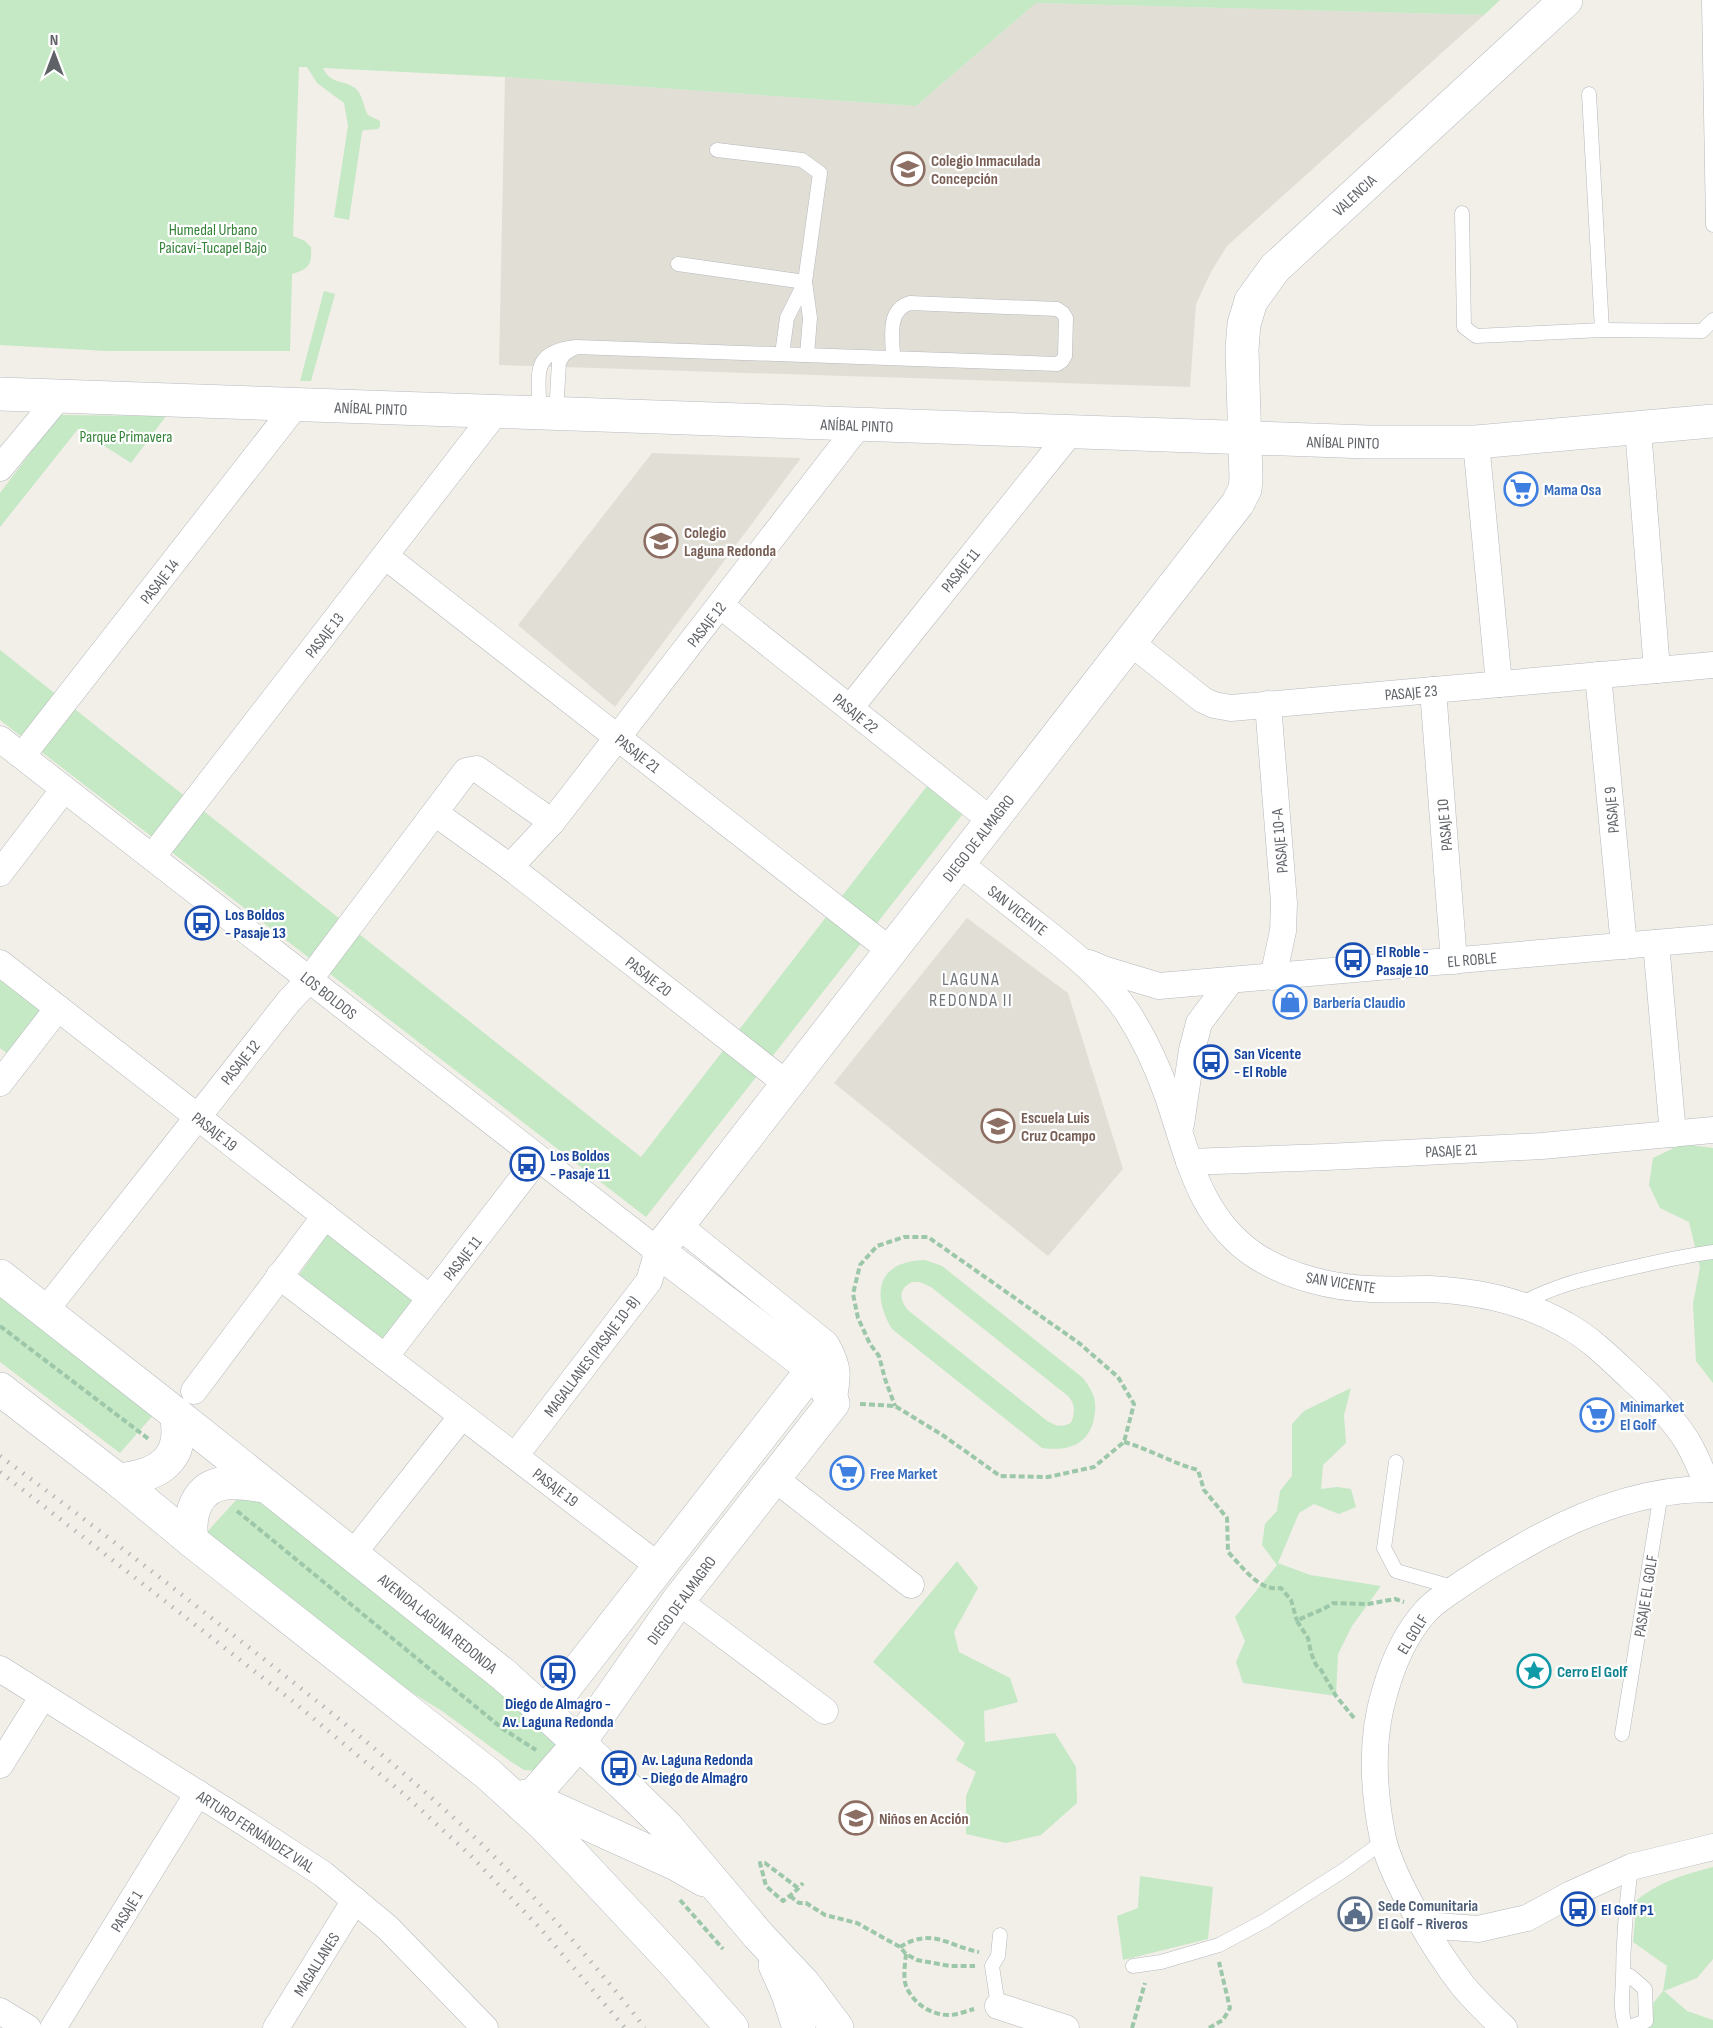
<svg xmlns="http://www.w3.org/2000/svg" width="1713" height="2028" viewBox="0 0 1713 2028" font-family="'Sofia Sans Condensed',sans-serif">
<rect width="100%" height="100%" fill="#f1efe8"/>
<!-- education -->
<g fill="#e1ded6">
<path d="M1036,3L1484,15L1227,246L1211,272L1196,304L1190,387L499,365L505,77L916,106Z"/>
<path d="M652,453L801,458L615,707L518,625Z"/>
<path d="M967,918L1068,993L1123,1169L1048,1256L834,1083Z"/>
</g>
<!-- green -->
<g fill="#c5e8c5" fill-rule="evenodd">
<path d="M0,0H1500L1484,15L1036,3L916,106L505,77L323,68C331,85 342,79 355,88C363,94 363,107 368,115L380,121V126L378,129L364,130L362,132L349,220L334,217L348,126L344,103L317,83L307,67H299L293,236L305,241L311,247C312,265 309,269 292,274L290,351H107L0,345Z"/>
<path d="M324,291L335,294L311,381H300Z"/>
<path d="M59,415L166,416L131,463L78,429L0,527V493Z"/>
<path d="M0,650L641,1157L927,786L962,815L646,1217L0,720Z"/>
<path d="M0,977L51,1017L17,1061L0,1048Z"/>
<path d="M1682,1144L1713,1148V1383L1696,1361L1693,1304L1700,1267L1689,1222L1660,1208L1649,1185L1653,1158Z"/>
<path d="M330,1231L419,1299L386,1341L299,1275Z"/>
<path d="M925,1260L942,1266L1083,1378C1088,1385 1095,1394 1095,1404C1096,1410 1094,1417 1093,1423C1085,1447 1065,1451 1042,1448L892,1329C870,1292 879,1261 925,1260ZM912,1282H920L931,1287L1068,1396C1076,1405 1075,1412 1071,1423C1060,1428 1055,1426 1046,1420L909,1311C899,1300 898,1289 912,1282Z"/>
<path d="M0,1294L155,1413L120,1453L0,1362Z"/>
<path d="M1351,1388L1344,1415L1346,1443L1323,1465L1321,1489L1337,1487L1351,1489L1356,1507L1339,1514L1314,1504L1299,1513L1278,1563L1310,1575L1381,1586L1352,1626L1338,1654L1336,1696L1243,1683L1236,1662L1245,1641L1235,1617L1277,1565L1262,1545L1265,1524L1277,1511L1280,1491L1292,1476V1424L1304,1411Z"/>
<path d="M248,1487L512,1697L563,1748L543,1771L524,1770L510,1761L442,1711L398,1684L196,1544Z"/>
<path d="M957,1561L978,1588L954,1632L959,1652L1010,1678L1018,1702L984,1711L985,1742L1055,1733L1076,1767L1077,1803L1041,1835L1006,1843L966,1834V1796L976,1772L956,1760L965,1743L873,1662Z"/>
<path d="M1713,1867V1959L1697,1978L1664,1991L1687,2011L1713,2020V2028H1641L1642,2017L1663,1991L1667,1966L1633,1942L1637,1900C1661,1881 1683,1875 1713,1867Z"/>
<path d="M1140,1876L1213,1887L1208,1939L1123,1960L1117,1916L1138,1908Z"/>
</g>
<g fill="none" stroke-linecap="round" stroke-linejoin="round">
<!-- lane casing -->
<g stroke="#b5b8bc" stroke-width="15">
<g id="lane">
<path d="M1709,0L1713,225"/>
<path d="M1589,94L1602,330"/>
<path d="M717,150L802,160L820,173L805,282L810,318L807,355"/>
<path d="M1462,213L1464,327L1476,336L1602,330L1702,331L1713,320"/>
<path d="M678,264L805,282"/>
<path d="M782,354L787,318L805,282"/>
<path d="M539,413C540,375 529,352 576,347L1057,364L1062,361L1065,356L1066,318L1063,313L1057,309L910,303C886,310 893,339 893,358"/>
<path d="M556,414L559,362L564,354L574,348"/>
<path d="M1521,1304C1555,1285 1584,1279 1622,1270C1652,1263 1682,1256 1713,1252"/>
<path d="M1396,1462L1384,1548L1396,1571L1456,1588"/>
<path d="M1622,1734L1661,1493"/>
<path d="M1133,1966L1161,1962L1219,1945L1266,1920L1344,1870L1384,1841"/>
<path d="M1623,1974L1630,1976L1645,1989L1646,2021L1626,2028C1620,2013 1622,1997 1623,1981C1623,1943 1626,1905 1631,1867"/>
<path d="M998,2006L992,1966L998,1956L1000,1935"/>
</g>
</g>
<!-- street casing -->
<g stroke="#b5b8bc" stroke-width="27">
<g id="street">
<path d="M1638,429L1657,670"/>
<path d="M1476,442L1499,684"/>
<path d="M0,468L59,397"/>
<path d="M385,556L891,951"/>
<path d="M720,605L992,821"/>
<path d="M1130,642L1203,700L1214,705L1231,708L1713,665"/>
<path d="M1598,675L1624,946"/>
<path d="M1433,690L1454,961"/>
<path d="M1268,704L1284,903L1283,931L1273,977"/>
<path d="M850,708L1070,433"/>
<path d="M0,739L658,1251L649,1281L515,1456"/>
<path d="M22,756L296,405"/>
<path d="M552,822L859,425"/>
<path d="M152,857L495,413"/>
<path d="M959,863C987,885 1014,907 1042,929C1074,954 1105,979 1128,1013C1144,1038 1157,1066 1167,1094C1188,1154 1198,1218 1256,1256C1289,1277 1333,1288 1371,1289C1391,1290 1410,1289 1429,1289C1477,1291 1524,1301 1566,1325C1590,1338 1611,1359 1631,1378C1652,1397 1672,1417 1687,1441C1696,1456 1702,1473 1710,1489"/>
<path d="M510,867L787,1084"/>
<path d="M0,873L64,789"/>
<path d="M1656,943L1673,1134"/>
<path d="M0,963L430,1298"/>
<path d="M1089,963L1106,970L1159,986L1713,938"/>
<path d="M0,1083L58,1008"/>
<path d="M1181,1124L1192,1050L1199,1023L1231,980"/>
<path d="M1189,1162L1327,1157L1542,1146L1713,1130"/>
<path d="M678,1225L826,1344C840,1368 838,1377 833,1403"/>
<path d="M279,1276L660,1567"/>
<path d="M45,1311L289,1001L309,980L466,771L477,769L552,822L510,867L435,813"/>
<path d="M385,1357L538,1158"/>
<path d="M194,1391L325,1216"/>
<path d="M774,1478L911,1585"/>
<path d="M352,1555L462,1416"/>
<path d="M678,1601L825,1711"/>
<path d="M0,1669L245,1823L323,1874L388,1928L485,2028"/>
<path d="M0,1765L43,1696"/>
<path d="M1423,1925L1478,1929L1527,1918L1571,1894L1631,1867L1713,1847"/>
<path d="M998,2006L1066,2028"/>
<path d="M0,2011L28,2028"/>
<path d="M53,2028L198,1793"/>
<path d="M276,2028L355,1900"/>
<path d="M1504,2028C1490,2015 1476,2001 1463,1986C1436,1951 1393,1881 1383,1839C1373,1790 1370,1739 1385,1691C1393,1663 1406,1633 1426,1611C1432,1604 1440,1599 1447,1594C1471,1577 1495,1562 1520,1548C1578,1514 1645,1488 1713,1489"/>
</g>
</g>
<!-- secondary casing -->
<g stroke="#b6babf" stroke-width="34">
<g id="secondary">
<path d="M0,394L1368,442H1476L1713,421"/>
<path d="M0,1276L176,1414L504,1675L622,1783L667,1827L758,1935L804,1984L837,2028"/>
<path d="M0,1389L118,1480L192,1541L488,1774L543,1824L575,1857L679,1968L732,2028"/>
<path d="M118,1480C158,1476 186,1460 176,1414"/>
<path d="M192,1541C188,1515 196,1486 226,1483C239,1482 252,1484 264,1486"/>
<path d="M545,1713L813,1369"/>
<path d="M526,1796L676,1864L704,1880"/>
<path d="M531,1798L579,1743L678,1601L833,1403L823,1382L813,1369L658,1251L1238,503L1245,489L1246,479L1242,349L1244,324L1251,301L1275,268L1566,0"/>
<path d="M775,1965L788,1994L799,2028"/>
</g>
</g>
<!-- path -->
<g stroke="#9cc7a9" stroke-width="4" stroke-dasharray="6 3" stroke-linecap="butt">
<path d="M0,1326L150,1440"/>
<path d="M860,1404L895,1406L944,1436L1000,1476L1048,1477L1094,1467L1124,1442L1134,1404L1118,1377L1079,1343L928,1237H904L877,1246L860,1265L853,1294L858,1318L870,1344L879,1356L885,1379L895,1406"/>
<path d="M1124,1442C1149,1449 1172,1463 1198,1470L1204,1490L1227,1518L1228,1552C1242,1566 1259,1592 1281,1588L1291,1600L1297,1621"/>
<path d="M237,1511L503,1729L536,1750"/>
<path d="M1354,1718L1336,1696L1321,1670L1316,1665L1311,1653L1308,1638L1297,1621C1309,1614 1322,1611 1333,1603L1368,1604L1395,1599L1404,1602"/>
<path d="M798,1888L765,1863H760L766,1886L783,1901C790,1896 797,1890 803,1883"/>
<path d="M790,1896L799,1903H806L825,1915L857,1923L900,1947L906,1954L917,1960L950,1966H975"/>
<path d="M680,1900L723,1949"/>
<path d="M900,1947C932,1927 948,1946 979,1952"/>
<path d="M906,1954C905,1963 903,1978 906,1986C913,2004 933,2016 951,2015C959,2014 967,2011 974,2009"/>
<path d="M1132,2028L1145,1983"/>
<path d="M1209,2028L1223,2020L1230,2008L1219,1962"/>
</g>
<!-- lane -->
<use href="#lane" stroke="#fff" stroke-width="14"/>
<!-- street -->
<use href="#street" stroke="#fff" stroke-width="26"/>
<!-- secondary -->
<use href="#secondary" stroke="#fff" stroke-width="33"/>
<!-- rail -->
<g stroke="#b6b7b8" stroke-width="4.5" stroke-dasharray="1.5 8" stroke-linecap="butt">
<path d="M0,1456C74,1511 147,1567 219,1624C305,1691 390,1758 470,1833C533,1893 591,1959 645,2028"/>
<path d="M0,1472L295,1703L406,1796L472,1857L539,1927L625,2028"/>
</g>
</g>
<!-- icons -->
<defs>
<g id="school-ring" transform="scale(1.725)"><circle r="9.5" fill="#fff" stroke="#8d6e63" stroke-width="1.5"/><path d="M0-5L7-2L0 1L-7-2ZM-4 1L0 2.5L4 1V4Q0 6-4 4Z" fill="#8d6e63"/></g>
<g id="supermarket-ring" transform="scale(1.725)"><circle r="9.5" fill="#fff" stroke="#3f7fe0" stroke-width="1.5"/><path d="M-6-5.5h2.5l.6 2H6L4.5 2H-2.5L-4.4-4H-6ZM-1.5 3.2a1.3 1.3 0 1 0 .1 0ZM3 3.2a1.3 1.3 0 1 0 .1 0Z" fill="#3f7fe0"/></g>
<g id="bus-ring" transform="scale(1.725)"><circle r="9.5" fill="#fff" stroke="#1a4fb4" stroke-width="1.5"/><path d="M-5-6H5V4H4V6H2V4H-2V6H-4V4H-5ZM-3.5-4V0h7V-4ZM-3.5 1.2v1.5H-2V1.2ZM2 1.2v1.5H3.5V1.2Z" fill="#1a4fb4"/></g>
<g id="shop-ring" transform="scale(1.725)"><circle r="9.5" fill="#fff" stroke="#3f7fe0" stroke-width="1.5"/><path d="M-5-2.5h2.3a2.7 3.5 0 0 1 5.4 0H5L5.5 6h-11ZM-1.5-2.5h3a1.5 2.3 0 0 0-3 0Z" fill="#3f7fe0"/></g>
<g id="sight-ring" transform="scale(1.725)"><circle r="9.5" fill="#fff" stroke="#0f9aa8" stroke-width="1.5"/><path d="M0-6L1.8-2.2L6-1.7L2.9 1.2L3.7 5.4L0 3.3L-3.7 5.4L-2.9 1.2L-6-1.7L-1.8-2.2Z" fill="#0f9aa8"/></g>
<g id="civic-ring" transform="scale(1.725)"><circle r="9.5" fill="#fff" stroke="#5c6f8a" stroke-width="1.5"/><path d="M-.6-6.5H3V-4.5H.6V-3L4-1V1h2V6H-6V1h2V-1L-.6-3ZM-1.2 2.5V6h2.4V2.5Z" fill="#5c6f8a"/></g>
</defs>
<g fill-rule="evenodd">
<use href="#school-ring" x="908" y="169"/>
<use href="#supermarket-ring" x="1521" y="489"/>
<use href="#school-ring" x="661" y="541"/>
<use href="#bus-ring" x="202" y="923"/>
<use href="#bus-ring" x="1353" y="960"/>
<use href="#shop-ring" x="1290" y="1002"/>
<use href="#bus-ring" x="1211" y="1062"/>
<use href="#school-ring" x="998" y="1126"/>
<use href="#bus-ring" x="527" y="1164"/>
<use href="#supermarket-ring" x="1597" y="1415"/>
<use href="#supermarket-ring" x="847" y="1473"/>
<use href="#sight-ring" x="1534" y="1671"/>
<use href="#bus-ring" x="558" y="1673"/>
<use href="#bus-ring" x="619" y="1768"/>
<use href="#school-ring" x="856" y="1818"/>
<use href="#bus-ring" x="1578" y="1909"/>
<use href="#civic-ring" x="1355" y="1914"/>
</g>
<g text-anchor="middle" stroke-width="4.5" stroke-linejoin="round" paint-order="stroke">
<!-- education labels -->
<g font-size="16" font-weight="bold" fill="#785e54" stroke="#fff" text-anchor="start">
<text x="931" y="166">Colegio Inmaculada<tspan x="931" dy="18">Concepción</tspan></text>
<text x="684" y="538">Colegio<tspan x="684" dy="18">Laguna Redonda</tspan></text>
<text x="1021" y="1123">Escuela Luis<tspan x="1021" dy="18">Cruz Ocampo</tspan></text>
<text x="879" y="1824">Niños en Acción</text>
</g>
<!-- street labels -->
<g font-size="16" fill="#5f6368" stroke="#fff">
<text transform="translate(1354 195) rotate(-43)" y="6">VALENCIA</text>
<text transform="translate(371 408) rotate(2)" y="6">ANÍBAL PINTO</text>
<text transform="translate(857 425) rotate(2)" y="6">ANÍBAL PINTO</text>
<text transform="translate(1343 442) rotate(1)" y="6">ANÍBAL PINTO</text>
<text transform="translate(960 570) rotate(-51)" y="6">PASAJE 11</text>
<text transform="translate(159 581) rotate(-52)" y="6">PASAJE 14</text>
<text transform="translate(706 624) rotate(-52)" y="6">PASAJE 12</text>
<text transform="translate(324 635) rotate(-52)" y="6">PASAJE 13</text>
<text transform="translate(1411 692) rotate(-5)" y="6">PASAJE 23</text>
<text transform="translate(856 713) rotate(39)" y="6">PASAJE 22</text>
<text transform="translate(638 753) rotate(38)" y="6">PASAJE 21</text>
<text transform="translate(1611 810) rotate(-95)" y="6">PASAJE 9</text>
<text transform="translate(1444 825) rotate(-95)" y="6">PASAJE 10</text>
<text transform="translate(978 838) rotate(-52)" y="6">DIEGO DE ALMAGRO</text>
<text transform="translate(1279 841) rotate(-95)" y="6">PASAJE 10-A</text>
<text transform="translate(1018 910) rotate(38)" y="6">SAN VICENTE</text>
<text transform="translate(1472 959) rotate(-5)" y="6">EL ROBLE</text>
<text transform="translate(649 976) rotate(38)" y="6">PASAJE 20</text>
<text transform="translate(329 995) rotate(38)" y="6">LOS BOLDOS</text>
<text transform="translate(240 1062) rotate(-51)" y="6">PASAJE 12</text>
<text transform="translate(215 1131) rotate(38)" y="6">PASAJE 19</text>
<text transform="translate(1451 1150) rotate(-3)" y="6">PASAJE 21</text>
<text transform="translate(462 1258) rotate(-52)" y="6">PASAJE 11</text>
<text transform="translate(1341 1282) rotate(9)" y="6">SAN VICENTE</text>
<text transform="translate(591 1356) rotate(-53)" y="6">MAGALLANES (PASAJE 10-B)</text>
<text transform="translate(556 1487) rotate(37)" y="6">PASAJE 19</text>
<text transform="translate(1645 1596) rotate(-81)" y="6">PASAJE EL GOLF</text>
<text transform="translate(681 1600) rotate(-54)" y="6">DIEGO DE ALMAGRO</text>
<text transform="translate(438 1623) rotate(39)" y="6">AVENIDA LAGUNA REDONDA</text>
<text transform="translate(1412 1634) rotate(-58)" y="6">EL GOLF</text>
<text transform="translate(256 1831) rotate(33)" y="6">ARTURO FERNÁNDEZ VIAL</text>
<text transform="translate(126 1911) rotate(-58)" y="6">PASAJE 1</text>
<text transform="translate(316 1964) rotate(-58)" y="6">MAGALLANES</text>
</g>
<!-- park labels -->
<g font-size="16" fill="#348238" stroke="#fff">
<text x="213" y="235">Humedal Urbano<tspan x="213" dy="18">Paicaví-Tucapel Bajo</tspan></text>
<text x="126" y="442">Parque Primavera</text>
</g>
<!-- shop labels -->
<g font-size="16" font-weight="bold" fill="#366cbe" stroke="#fff" text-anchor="start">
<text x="1544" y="495">Mama Osa</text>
<text x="1313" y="1008">Barbería Claudio</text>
<text x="1620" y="1412">Minimarket<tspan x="1620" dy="18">El Golf</tspan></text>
<text x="870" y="1479">Free Market</text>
</g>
<!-- transit labels -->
<g font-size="16" font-weight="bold" fill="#164399" stroke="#fff" text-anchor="start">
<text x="225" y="920">Los Boldos<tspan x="225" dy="18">- Pasaje 13</tspan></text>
<text x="1376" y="957">El Roble -<tspan x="1376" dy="18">Pasaje 10</tspan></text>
<text x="1234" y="1059">San Vicente<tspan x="1234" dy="18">- El Roble</tspan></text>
<text x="550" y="1161">Los Boldos<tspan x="550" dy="18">- Pasaje 11</tspan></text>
<text x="558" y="1709" text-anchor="middle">Diego de Almagro -<tspan x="558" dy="18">Av. Laguna Redonda</tspan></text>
<text x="642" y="1765">Av. Laguna Redonda<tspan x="642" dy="18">- Diego de Almagro</tspan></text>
<text x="1601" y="1915">El Golf P1</text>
</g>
<!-- culture labels -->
<g font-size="16" font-weight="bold" fill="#0d838f" stroke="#fff" text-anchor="start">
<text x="1557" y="1677">Cerro El Golf</text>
</g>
<!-- service labels -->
<g font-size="16" font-weight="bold" fill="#4e5e75" stroke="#fff" text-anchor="start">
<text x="1378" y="1911">Sede Comunitaria<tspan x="1378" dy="18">El Golf - Riveros</tspan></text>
</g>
<!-- neighbourhood labels -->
<g font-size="18" letter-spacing="1.5" fill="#70757a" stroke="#fff">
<text x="971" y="985">LAGUNA<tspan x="971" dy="21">REDONDA II</tspan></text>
</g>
</g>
<!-- north arrow -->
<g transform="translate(54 54)" stroke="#ffffff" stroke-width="4.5" paint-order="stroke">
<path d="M0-4.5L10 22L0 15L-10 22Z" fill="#5f6368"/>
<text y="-9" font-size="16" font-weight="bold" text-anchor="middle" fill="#5f6368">N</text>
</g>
</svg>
